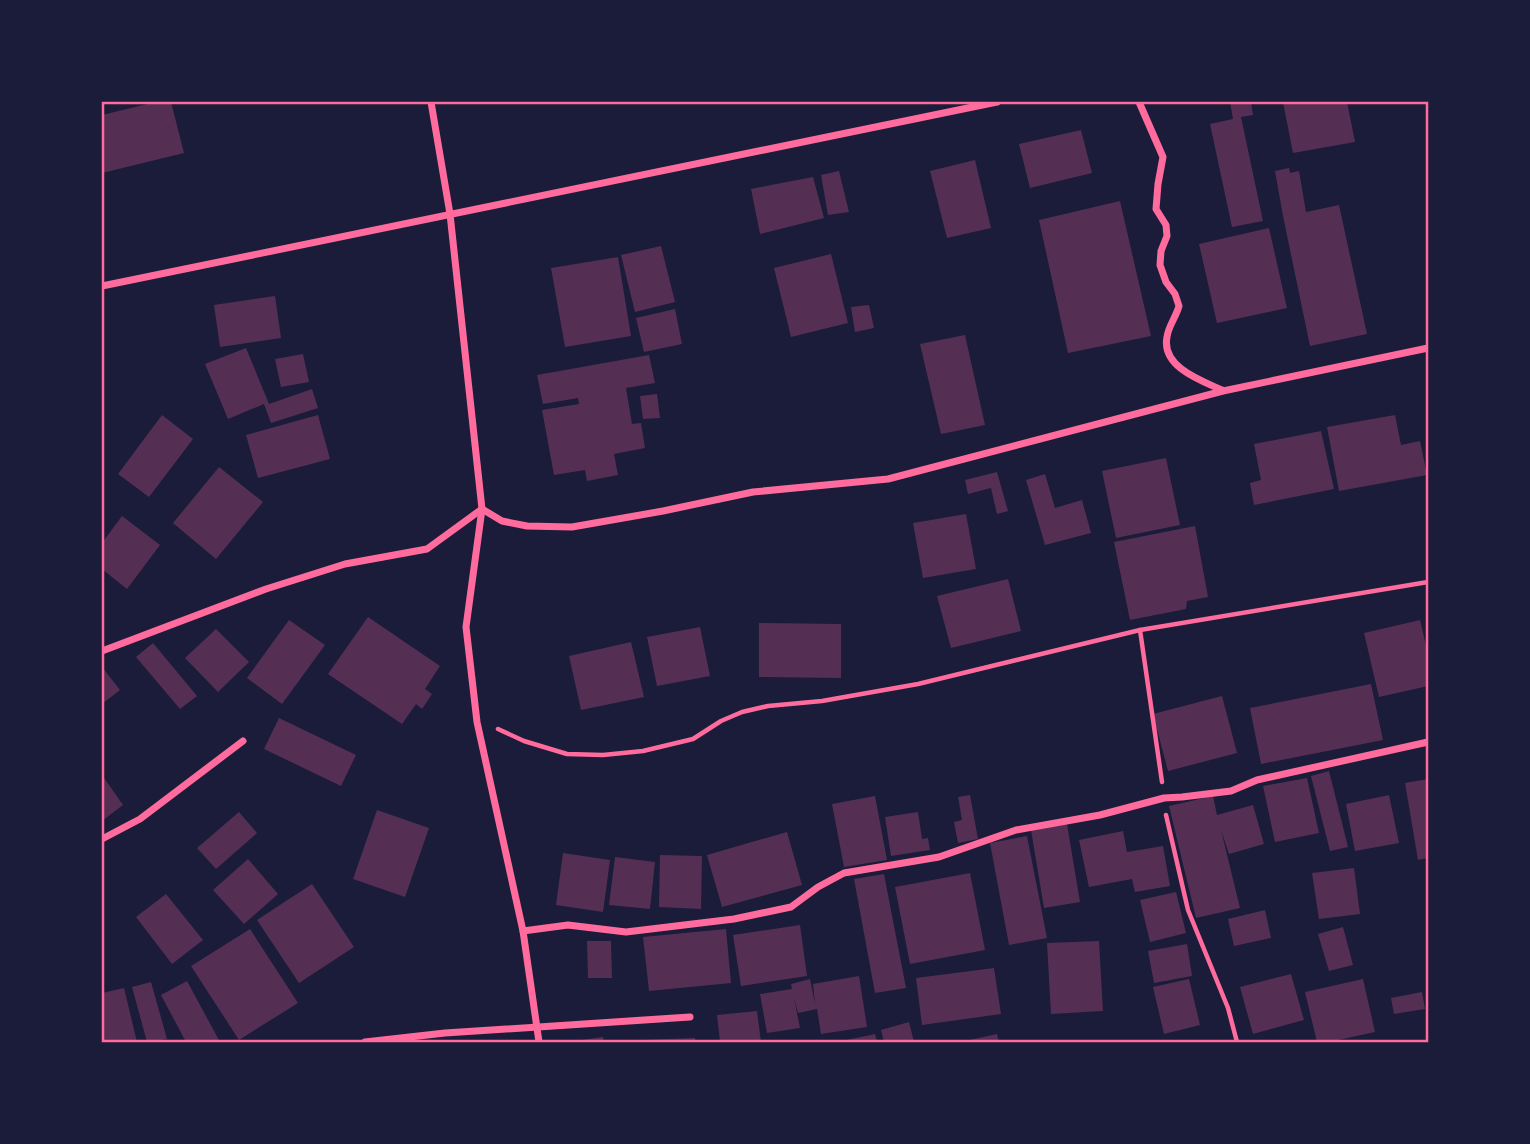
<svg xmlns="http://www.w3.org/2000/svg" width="1530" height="1144" viewBox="0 0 1530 1144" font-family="Karla,sans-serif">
<rect width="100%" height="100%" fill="#1b1b3a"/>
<!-- building -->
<g fill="#542f53">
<path d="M156,102H171L184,153L102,173V115Z"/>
<path d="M1230,102H1251L1253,115L1241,117L1263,221L1232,227L1210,124L1233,119Z"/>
<path d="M1283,102H1347L1355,142L1293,153Z"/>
<path d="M1081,130L1092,173L1030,188L1019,144Z"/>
<path d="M975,160L991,228L947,238L930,171Z"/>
<path d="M1289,168L1290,173L1299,171L1306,212L1339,205L1367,334L1310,346L1283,216L1275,171Z"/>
<path d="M839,171L849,212L828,215L821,175Z"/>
<path d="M813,177L824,218L760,234L751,189Z"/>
<path d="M1120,201L1151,336L1068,353L1039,220Z"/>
<path d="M1269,228L1287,308L1217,323L1199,244Z"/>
<path d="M661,246L675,302L635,312L621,255Z"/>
<path d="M831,254L848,323L791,337L774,268Z"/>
<path d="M618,257L631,336L565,347L551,268Z"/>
<path d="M275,296L281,338L220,347L214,305Z"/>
<path d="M869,305L874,328L855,332L851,307Z"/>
<path d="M675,309L682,344L644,352L636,318Z"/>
<path d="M965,335L985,425L941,434L920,344Z"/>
<path d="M246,348L269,404L312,389L318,408L271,423L264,404L228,419L205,364Z"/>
<path d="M303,354L309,382L281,387L275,359Z"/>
<path d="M649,355L655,383L626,388L632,424L641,423L645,448L614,454L618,475L587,481L585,470L554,475L542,410L579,404L578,398L543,404L537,375Z"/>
<path d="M657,394L660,418L643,419L640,396Z"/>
<path d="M162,415L193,439L149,497L118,474Z"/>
<path d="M318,415L330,459L258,478L246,435Z"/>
<path d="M1395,415L1401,445L1420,441L1427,475L1339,491L1327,427Z"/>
<path d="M1321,431L1334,489L1254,505L1250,483L1261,480L1254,444Z"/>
<path d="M1166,458L1180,525L1116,538L1102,471Z"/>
<path d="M219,467L263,502L216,559L173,523Z"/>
<path d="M997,472L1008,511L997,514L991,488L968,494L965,480Z"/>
<path d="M1045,474L1055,508L1082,500L1091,533L1045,545L1026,480Z"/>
<path d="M966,514L976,569L923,578L913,523Z"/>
<path d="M122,516L160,545L127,589L102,569V543Z"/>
<path d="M1195,526L1208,597L1187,601L1186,609L1130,620L1114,542Z"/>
<path d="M1008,579L1021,631L951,648L937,596Z"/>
<path d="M368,617L440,666L425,689L432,694L422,709L416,704L402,724L328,674Z"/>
<path d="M289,620L325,645L282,704L247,678Z"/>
<path d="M1420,620L1428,654V686L1379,697L1364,633Z"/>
<path d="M759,623L841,624V678L759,677Z"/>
<path d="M700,627L710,676L657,686L647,637Z"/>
<path d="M216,629L249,662L218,692L185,658Z"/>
<path d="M631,642L644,697L581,710L569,656Z"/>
<path d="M153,643L197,696L180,709L136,657Z"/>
<path d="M102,667L120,690L102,704Z"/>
<path d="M1371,684L1383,740L1261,764L1250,708Z"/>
<path d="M1222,696L1237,753L1168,771L1153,714Z"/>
<path d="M279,718L356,755L341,786L264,749Z"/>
<path d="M1329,771L1348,847L1330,851L1311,776Z"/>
<path d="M102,775L123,805L102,821Z"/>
<path d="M1307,778L1319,833L1275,842L1263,786Z"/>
<path d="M1428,779V858L1418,860L1405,783Z"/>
<path d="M970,795L978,839L958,843L954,822L962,820L958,797Z"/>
<path d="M1389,795L1399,843L1355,851L1346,804Z"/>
<path d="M875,796L887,860L844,867L832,804Z"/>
<path d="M1213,796L1217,815L1253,805L1264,844L1229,854L1221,830L1240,908L1196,918L1169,806Z"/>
<path d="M377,810L429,828L405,897L353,879Z"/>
<path d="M239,812L257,833L216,869L197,848Z"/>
<path d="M918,812L922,839L928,838L930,850L891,856L885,817Z"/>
<path d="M1067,824L1080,902L1044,908L1031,830Z"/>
<path d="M1123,831L1127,852L1163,846L1170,886L1135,892L1132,879L1089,887L1079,840Z"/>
<path d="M787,832L802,885L722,907L707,855Z"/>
<path d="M1027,836L1047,938L1009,945L990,843Z"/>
<path d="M563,853L610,860L603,912L556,905Z"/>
<path d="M660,855L702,856L701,909L659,907Z"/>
<path d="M615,857L655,862L650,909L609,905Z"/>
<path d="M248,859L278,894L244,924L213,890Z"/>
<path d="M1354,868L1360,914L1319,919L1312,873Z"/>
<path d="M970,873L985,950L910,964L895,887Z"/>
<path d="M884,874L906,988L875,993L854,879Z"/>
<path d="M312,884L354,947L299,983L257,920Z"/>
<path d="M1176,892L1186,933L1150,942L1140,900Z"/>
<path d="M166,894L203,940L172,964L136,917Z"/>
<path d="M1265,910L1271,938L1234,946L1228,919Z"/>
<path d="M800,925L807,976L741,986L733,935Z"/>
<path d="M1343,927L1353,965L1329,971L1318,934Z"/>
<path d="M250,929L298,1003L239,1040L191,966Z"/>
<path d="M726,929L731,983L649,991L643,937Z"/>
<path d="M587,941H611L612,978H588Z"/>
<path d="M1099,941L1103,1011L1051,1014L1047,943Z"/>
<path d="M1187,944L1192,976L1154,983L1148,951Z"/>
<path d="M994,968L1001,1014L922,1025L916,978Z"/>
<path d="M1291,974L1304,1020L1253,1034L1240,987Z"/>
<path d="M859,976L867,1027L821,1034L817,1009L798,1013L794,998L800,1028L767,1033L760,994L792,989L791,984L810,979L815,1004L813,984Z"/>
<path d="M1189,979L1200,1025L1164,1034L1153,987Z"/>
<path d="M1363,979L1375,1032L1329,1042H1317L1305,992Z"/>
<path d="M187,981L220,1042H186L161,995Z"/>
<path d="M151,982L167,1039L147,1042L132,987Z"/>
<path d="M124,988L137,1042H102V993Z"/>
<path d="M1422,992L1425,1009L1394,1014L1391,998Z"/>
<path d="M757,1011L761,1042H720L717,1015Z"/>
<path d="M909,1022L914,1042H884L881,1030Z"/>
<path d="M875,1034L877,1042H842V1041Z"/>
<path d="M997,1034L999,1042H965V1041Z"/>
<path d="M603,1037L604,1042H576L575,1041Z"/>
<path d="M695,1038L696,1042H642V1040Z"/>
</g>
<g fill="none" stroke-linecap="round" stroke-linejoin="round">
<!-- path -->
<g stroke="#ff6b9d" stroke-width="4.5">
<path d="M1140,630L1162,782"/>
<path d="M498,729L524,741L567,754L603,755L643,751L693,739L721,721L742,712L768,706L822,701L918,684L1140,630L1428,582"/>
<path d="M1166,815L1188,910L1228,1008L1237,1042"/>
</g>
<!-- minor -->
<g stroke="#ff6b9d" stroke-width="7">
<path d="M431,102L450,214L482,509L466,627L477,722L523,931L539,1042"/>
<path d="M1139,102L1163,157L1158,184L1156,209L1166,225L1167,236L1161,251L1160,265L1166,282L1175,294L1179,306C1176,317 1168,327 1167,337C1161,367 1202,381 1222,390"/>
<path d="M102,286L997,102"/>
<path d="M482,509L502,521L527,526L572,527L663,511L753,492L888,479L1223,391L1428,348"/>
<path d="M102,651L266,589L345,564L427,549L482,509"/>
<path d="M102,839L140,819L243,741"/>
<path d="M523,931L568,925L626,932L734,919L791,907L818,887L844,873L939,857L1016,830L1100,815L1164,798L1182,797L1231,791L1257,780L1428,742"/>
<path d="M365,1042L445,1033L690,1017"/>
</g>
</g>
<!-- border -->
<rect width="1530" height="1144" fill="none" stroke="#1b1b3a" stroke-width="206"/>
<rect x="103" y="103" width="1324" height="938" fill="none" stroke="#ff6b9d" stroke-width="2.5"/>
</svg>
